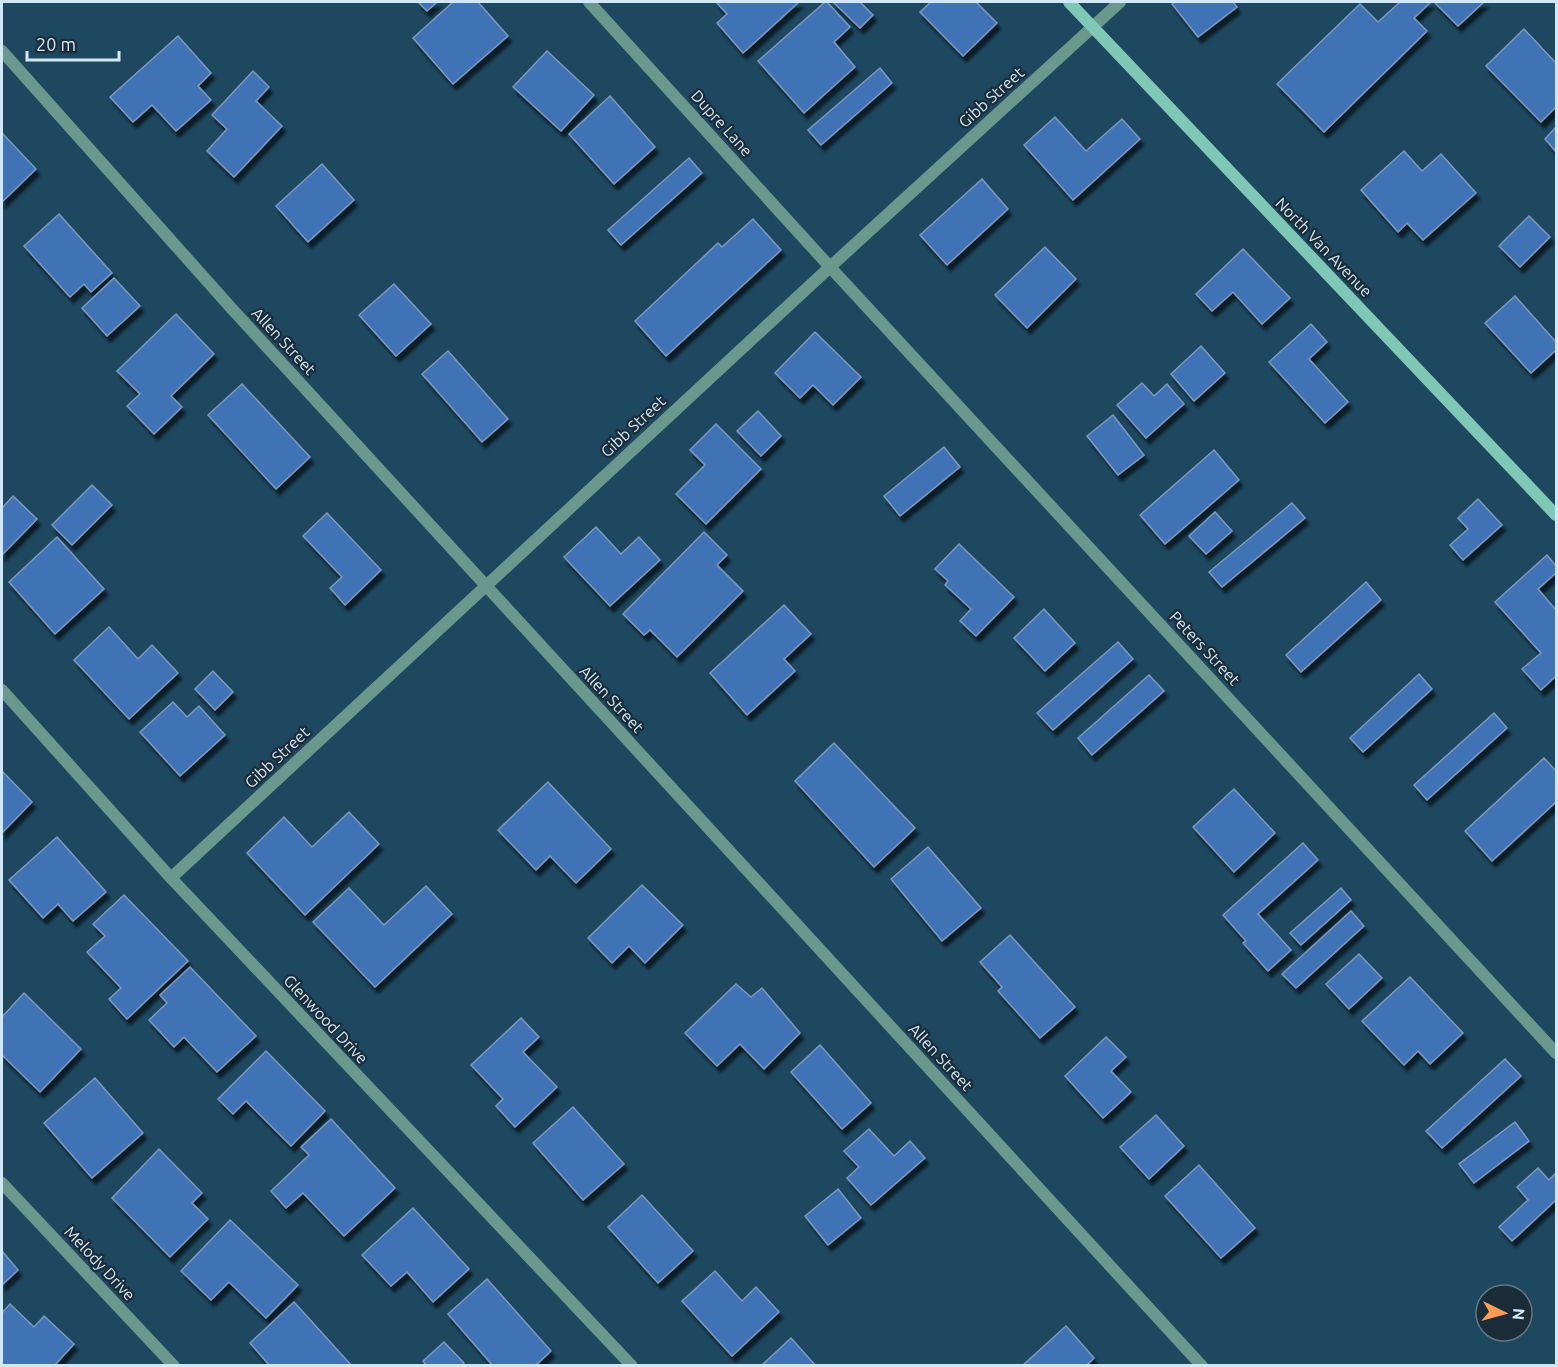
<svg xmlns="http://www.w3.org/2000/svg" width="1558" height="1367" viewBox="0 0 1558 1367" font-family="Ubuntu,sans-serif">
<defs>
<filter id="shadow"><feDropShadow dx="3.5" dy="6" stdDeviation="1.5" flood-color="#0009"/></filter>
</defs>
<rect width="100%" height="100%" fill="#1d4860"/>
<!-- building -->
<g fill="#4173b5" stroke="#7e99be" stroke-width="1.5" filter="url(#shadow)">
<path d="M418,2H437L427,11Z"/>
<path d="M453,2H478L508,36L453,84L413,38Z"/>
<path d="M716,2H799L743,53L717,23L727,14Z"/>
<path d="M825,2H827L850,27L834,42L855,67L804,113L758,61Z"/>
<path d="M833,2H860L873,15L860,28Z"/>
<path d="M931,2H976L997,23L963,56L920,12Z"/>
<path d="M1175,2H1233L1237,7L1198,37L1172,4Z"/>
<path d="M1400,2H1431L1414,18L1427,31L1324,132L1277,84L1360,4L1378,22Z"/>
<path d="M1434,2H1484L1458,26Z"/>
<path d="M1524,29L1556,63V107L1541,122L1486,66Z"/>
<path d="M178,36L211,73L198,86L211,100L176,131L152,105L133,122L110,97Z"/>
<path d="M547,51L594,95L561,131L513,87Z"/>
<path d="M880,68L892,83L821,145L808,130Z"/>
<path d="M253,71L269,87L256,101L282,126L234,177L207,151L227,129L212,115Z"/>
<path d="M610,96L655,147L614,184L569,134Z"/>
<path d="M1055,117L1086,151L1122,119L1140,139L1073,200L1024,145Z"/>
<path d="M1556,127V152L1545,139Z"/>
<path d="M2,133L36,169L2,202Z"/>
<path d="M1404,151L1422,171L1441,154L1476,193L1423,240L1407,223L1398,232L1361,190Z"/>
<path d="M689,158L702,173L621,245L608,230Z"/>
<path d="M322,164L354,200L308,242L276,206Z"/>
<path d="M982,179L1008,209L947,265L920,235Z"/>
<path d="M59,214L112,273L91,292L84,284L70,297L24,246Z"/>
<path d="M1529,216L1550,237L1520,267L1499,246Z"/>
<path d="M753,219L781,250L666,356L635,321L718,243L722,247Z"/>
<path d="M1045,247L1076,279L1027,328L995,295Z"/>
<path d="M1243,249L1290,298L1262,324L1233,292L1212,311L1196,294Z"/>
<path d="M114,278L140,306L107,336L82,308Z"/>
<path d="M394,284L431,324L396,356L359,315Z"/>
<path d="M1515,296L1556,342V350L1531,373L1485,323Z"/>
<path d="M176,314L214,354L171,396L182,407L154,434L127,406L140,394L117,371Z"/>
<path d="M1311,324L1327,342L1309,359L1348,402L1325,423L1269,362Z"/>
<path d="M815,332L861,377L833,405L813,385L800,398L775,373Z"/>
<path d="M1201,346L1225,373L1194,401L1171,374Z"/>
<path d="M448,351L508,419L482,442L422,374Z"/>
<path d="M1142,383L1154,396L1167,384L1184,404L1146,438L1117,405Z"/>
<path d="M242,384L310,457L276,489L208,415Z"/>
<path d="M758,411L781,436L761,456L737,431Z"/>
<path d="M1113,415L1144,455L1118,475L1087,436Z"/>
<path d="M716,424L761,469L706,524L676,494L705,465L690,450Z"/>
<path d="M944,447L960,467L900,516L884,496Z"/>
<path d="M1214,450L1239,480L1165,544L1140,515Z"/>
<path d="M92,485L112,505L72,545L52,525Z"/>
<path d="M13,496L37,519L2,555V505L3,507Z"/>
<path d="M1478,499L1502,525L1463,560L1450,545L1468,529L1458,518Z"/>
<path d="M1292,503L1305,518L1222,587L1209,572Z"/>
<path d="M1215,512L1232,531L1206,554L1189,536Z"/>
<path d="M327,513L381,570L345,605L330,588L342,577L303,536Z"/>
<path d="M596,527L621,554L639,537L660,560L610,606L564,557Z"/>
<path d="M704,532L727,555L717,565L743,591L677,657L650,630L644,635L623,614Z"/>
<path d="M57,537L104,589L55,634L9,582Z"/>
<path d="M959,544L1014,597L976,636L960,621L971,609L945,585L948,581L935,569Z"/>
<path d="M1547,555L1556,566V573L1538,589L1556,610V676L1541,690L1522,669L1541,653L1495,602Z"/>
<path d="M1366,582L1381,600L1301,672L1286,655Z"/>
<path d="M784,605L811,634L784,659L795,671L747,715L710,673Z"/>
<path d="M1044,609L1075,643L1045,671L1014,638Z"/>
<path d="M109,627L138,659L152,645L178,673L129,719L74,660Z"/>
<path d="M1118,642L1133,659L1053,730L1037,713Z"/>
<path d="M213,671L233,692L215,710L195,689Z"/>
<path d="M1419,674L1432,689L1363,752L1350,738Z"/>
<path d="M1149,675L1164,691L1092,755L1078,738Z"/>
<path d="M173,702L187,717L199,706L225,735L180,776L140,732Z"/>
<path d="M1494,713L1507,728L1427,800L1414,785Z"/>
<path d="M834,743L915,828L874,867L795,781Z"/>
<path d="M1544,758L1556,771V802L1492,861L1465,831Z"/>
<path d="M2,771L32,802L2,833Z"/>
<path d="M548,782L611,849L576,883L550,856L536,870L498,830Z"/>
<path d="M1234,789L1275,833L1234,872L1193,827Z"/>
<path d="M349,812L379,844L305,915L247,853L284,817L312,847Z"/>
<path d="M57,837L106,892L73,921L58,904L43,918L9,880Z"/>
<path d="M1303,843L1318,860L1258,914L1291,950L1268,971L1243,943L1246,941L1223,915Z"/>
<path d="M928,847L981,908L942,941L891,879Z"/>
<path d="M642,885L683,925L645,963L629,946L612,963L588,938Z"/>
<path d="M426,886L452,914L375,987L313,922L349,888L384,925Z"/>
<path d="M1341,888L1351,900L1301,945L1290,933Z"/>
<path d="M124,895L188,961L127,1019L109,999L121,988L87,952L105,936L93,924Z"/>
<path d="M1351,911L1364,926L1296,988L1282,974Z"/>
<path d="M1010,935L1075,1007L1040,1038L998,991L1002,987L980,962Z"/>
<path d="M1359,954L1382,978L1349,1009L1326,984Z"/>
<path d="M190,967L256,1036L217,1072L184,1037L174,1047L149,1020L167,1003L160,995Z"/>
<path d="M1410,977L1463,1033L1430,1064L1418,1051L1404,1065L1362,1021Z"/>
<path d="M736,984L751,997L762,988L800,1033L764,1069L740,1044L717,1066L685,1033Z"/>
<path d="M24,993L81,1049L40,1092L2,1055V1017Z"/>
<path d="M521,1018L539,1037L523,1052L557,1087L515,1127L496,1106L503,1099L471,1065Z"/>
<path d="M1106,1037L1126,1057L1111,1071L1131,1092L1103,1118L1065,1076Z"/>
<path d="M820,1045L871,1103L842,1129L791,1072Z"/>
<path d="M266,1051L325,1111L291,1146L246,1101L233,1114L218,1099Z"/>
<path d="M1505,1059L1521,1076L1442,1148L1426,1131Z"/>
<path d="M95,1078L143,1133L92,1178L44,1123Z"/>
<path d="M573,1107L624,1164L583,1200L533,1143Z"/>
<path d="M1156,1115L1184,1146L1149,1179L1120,1147Z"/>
<path d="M331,1119L395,1188L344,1236L303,1193L286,1208L271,1191L309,1155L301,1147Z"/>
<path d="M1515,1122L1529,1141L1474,1183L1459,1164Z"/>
<path d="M869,1129L894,1156L910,1141L925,1158L871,1205L847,1178L859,1167L844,1151Z"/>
<path d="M159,1149L202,1193L192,1203L208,1219L170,1257L112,1198Z"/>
<path d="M1199,1165L1255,1228L1221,1258L1165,1196Z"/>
<path d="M1538,1168L1549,1180L1556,1173V1200L1512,1241L1499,1227L1528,1200L1517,1187Z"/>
<path d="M838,1189L861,1218L828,1245L805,1216Z"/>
<path d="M642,1195L693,1251L658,1283L608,1227Z"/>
<path d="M413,1208L469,1269L433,1302L407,1272L391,1286L362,1255Z"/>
<path d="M230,1220L298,1285L266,1318L229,1282L211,1300L181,1271Z"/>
<path d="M2,1251L18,1270L2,1285Z"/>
<path d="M715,1271L742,1301L756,1287L779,1312L732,1356L682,1301Z"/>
<path d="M487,1279L551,1351L535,1366H493L448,1314Z"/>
<path d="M294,1302L352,1366H270L250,1343Z"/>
<path d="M10,1304L34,1327L44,1316L74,1344L54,1366H2V1313Z"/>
<path d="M1066,1326L1094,1358L1086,1366H1022Z"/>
<path d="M791,1338L816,1366H761Z"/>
<path d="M444,1342L464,1363L461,1366H427L423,1361Z"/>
</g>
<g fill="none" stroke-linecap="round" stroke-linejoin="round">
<!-- street -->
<g stroke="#6b988c" stroke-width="12">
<path d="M589,2L830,267L1556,1053"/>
<path d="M2,51L233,310L1202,1366"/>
<path d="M2,690L171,878L632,1366"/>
<path d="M171,878L830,267L1120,2"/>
<path d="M2,1183L174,1366"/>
</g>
<!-- secondary -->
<path stroke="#7ec8b5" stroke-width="12" d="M1069,2L1556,515"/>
</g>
<g text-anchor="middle" stroke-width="4.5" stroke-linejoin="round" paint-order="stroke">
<!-- street labels -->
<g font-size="16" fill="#d2e8f7" stroke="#1a2c37">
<text transform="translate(991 97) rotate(-42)" y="6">Gibb Street</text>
<text transform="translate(722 123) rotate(48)" y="6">Dupre Lane</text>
<text transform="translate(1324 247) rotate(46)" y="6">North Van Avenue</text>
<text transform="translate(284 341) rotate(47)" y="6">Allen Street</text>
<text transform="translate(633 426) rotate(-43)" y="6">Gibb Street</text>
<text transform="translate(1205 648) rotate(47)" y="6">Peters Street</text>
<text transform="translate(612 699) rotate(47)" y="6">Allen Street</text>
<text transform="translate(277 757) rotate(-43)" y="6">Gibb Street</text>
<text transform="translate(326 1019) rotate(47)" y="6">Glenwood Drive</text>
<text transform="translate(941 1057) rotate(47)" y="6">Allen Street</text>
<text transform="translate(100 1263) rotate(47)" y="6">Melody Drive</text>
</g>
</g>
<!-- border -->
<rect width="1558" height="1367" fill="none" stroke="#d2e8f7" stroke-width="6"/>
<!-- north arrow -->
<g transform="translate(1504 1313) rotate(95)"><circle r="28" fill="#1a2c37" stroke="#647784" stroke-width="1.5"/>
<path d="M0-4.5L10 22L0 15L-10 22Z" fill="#fc9d54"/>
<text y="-9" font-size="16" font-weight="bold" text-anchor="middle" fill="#d2e8f7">N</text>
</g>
<!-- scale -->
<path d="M27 51v9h92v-9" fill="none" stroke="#d2e8f7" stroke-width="3"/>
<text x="36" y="51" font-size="18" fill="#d2e8f7" stroke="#1a2c37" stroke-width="4.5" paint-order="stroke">20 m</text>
</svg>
